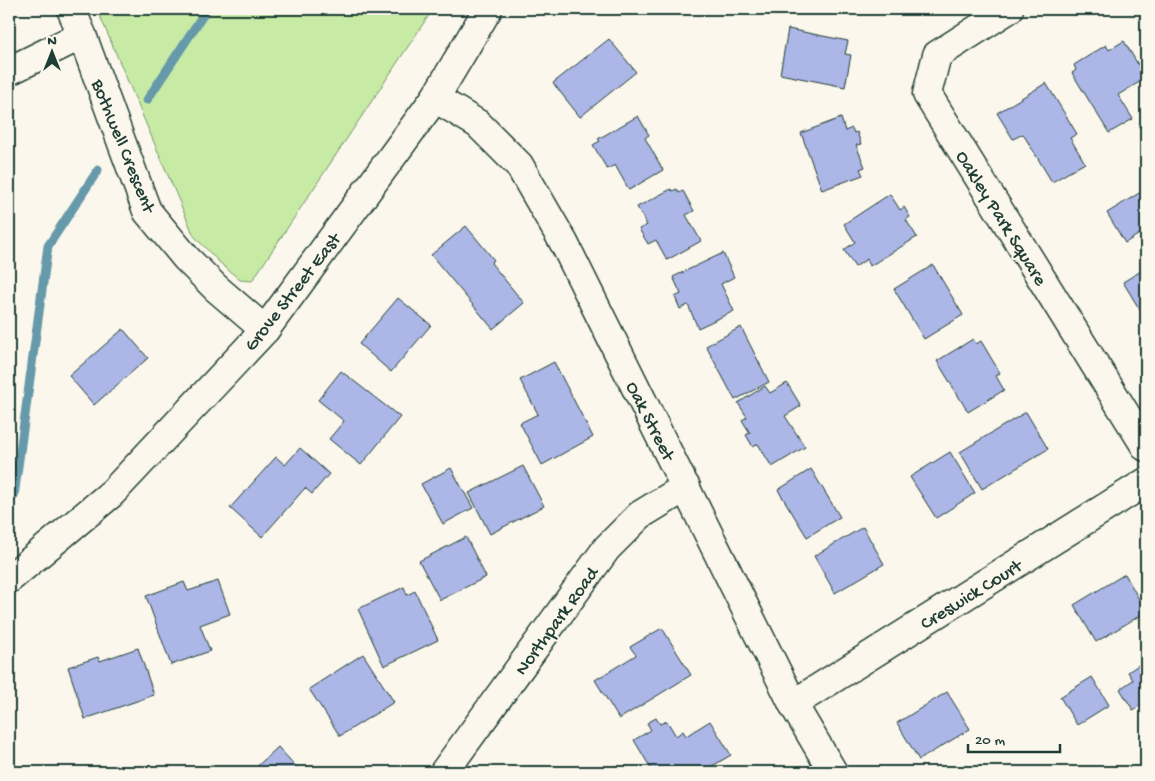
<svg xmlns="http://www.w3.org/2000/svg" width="1155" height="781" viewBox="0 0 1155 781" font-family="'Gochi Hand',sans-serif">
<rect width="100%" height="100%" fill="#fbf7ec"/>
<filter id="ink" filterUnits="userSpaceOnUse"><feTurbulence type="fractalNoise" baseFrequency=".02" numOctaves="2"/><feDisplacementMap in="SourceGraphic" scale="10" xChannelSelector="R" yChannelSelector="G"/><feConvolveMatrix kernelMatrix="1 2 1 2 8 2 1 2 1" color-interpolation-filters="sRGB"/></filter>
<g filter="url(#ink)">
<!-- park -->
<path fill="#c7eba5" stroke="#73946c" d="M97,9H433L252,281L240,280L219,262L194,236Z"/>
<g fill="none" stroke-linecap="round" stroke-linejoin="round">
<!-- stream -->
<g stroke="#6699a9" stroke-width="9">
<path d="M147,100L207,9"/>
<path d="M14,496L48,246L98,170"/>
</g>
</g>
<!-- building -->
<g fill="#acb6e7" stroke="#1f3d34">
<path d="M788,29L848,41L845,54L851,55L845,87L780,74Z"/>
<path d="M609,39L636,72L580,117L553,83Z"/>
<path d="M1124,41L1146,78L1118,95L1133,119L1109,133L1072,73L1076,70L1074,65L1106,45L1109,50Z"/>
<path d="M1046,83L1077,134L1070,138L1085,163L1052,182L1023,134L1013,139L997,113Z"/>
<path d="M638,116L649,135L645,138L663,170L629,190L615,165L607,169L593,145L600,141L598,139Z"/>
<path d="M841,118L845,131L852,128L854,133L857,132L861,144L856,145L865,167L860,169L863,175L822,190L801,133Z"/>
<path d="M671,189L672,191L677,189L679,193L683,191L694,211L686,215L701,241L667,260L656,240L648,244L639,229L647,225L637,207Z"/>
<path d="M1144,190L1146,193V230L1125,243L1107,213Z"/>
<path d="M890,194L900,210L904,207L910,217L906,220L917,237L870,266L867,259L855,267L844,250L855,242L844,224Z"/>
<path d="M466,226L494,260L491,263L524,303L493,329L431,255Z"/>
<path d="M723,253L734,277L721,284L734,311L698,328L688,305L680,309L675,297L681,294L673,277Z"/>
<path d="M933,265L963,315L924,339L894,289Z"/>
<path d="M1146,268V320L1123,282Z"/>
<path d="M398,298L431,325L391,372L359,344Z"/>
<path d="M741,327L769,382L735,400L706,346Z"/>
<path d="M123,329L148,358L94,405L69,376Z"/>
<path d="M973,339L976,344L981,341L1000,373L996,376L1004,390L968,412L937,361Z"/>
<path d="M554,362L593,437L542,465L520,423L538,414L520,380Z"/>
<path d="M341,371L400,417L361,465L329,439L344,421L318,400Z"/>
<path d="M787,383L801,406L785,416L805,447L772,467L758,444L753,447L746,435L750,433L742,420L747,417L738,403L765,386L770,393Z"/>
<path d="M1026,412L1048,449L982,489L960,452Z"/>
<path d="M300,448L329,474L312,494L305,488L262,537L230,508L276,457L285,465Z"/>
<path d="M950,452L975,493L936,518L910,477Z"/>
<path d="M523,466L544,506L490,534L469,493Z"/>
<path d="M451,468L473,508L443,524L421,484Z"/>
<path d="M811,469L840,517L807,537L778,490Z"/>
<path d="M863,527L884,564L835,593L814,556Z"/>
<path d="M466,537L486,577L440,600L419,561Z"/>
<path d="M1125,574L1146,612L1096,642L1074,605Z"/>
<path d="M218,581L230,614L200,625L210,651L171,665L146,596L184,582L188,591Z"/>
<path d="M404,587L407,595L415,591L438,640L384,666L358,609Z"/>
<path d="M662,628L691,675L619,719L595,680L636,655L630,647Z"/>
<path d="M138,648L154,695L85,719L68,667L98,657L100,661Z"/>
<path d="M363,654L394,702L340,736L309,689Z"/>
<path d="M1146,660V702L1133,710L1120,689L1133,680L1128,672Z"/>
<path d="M1092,677L1109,705L1077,725L1060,697Z"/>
<path d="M947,692L970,729L919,760L897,723Z"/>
<path d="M656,718L660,724L667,721L676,736L683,731L686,736L710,721L731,755L702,772H653L634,740L651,730L647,723Z"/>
<path d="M278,747L301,772H251Z"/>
</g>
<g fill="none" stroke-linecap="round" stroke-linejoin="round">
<!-- minor casing -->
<g stroke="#1f3d34" stroke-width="31">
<g id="minor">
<path d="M71,9L82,35L147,211L186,258L216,288L265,330"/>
<path d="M1009,9L937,55L927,94L1146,447"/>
<path d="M9,71L82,35"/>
<path d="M435,98L478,124L519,165L564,243L793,704L833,772"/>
<path d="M793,704L1146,482"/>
<path d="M444,772L607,548L640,515L686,487"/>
</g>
</g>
<!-- tertiary casing -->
<g stroke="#1f3d34" stroke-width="31">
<path id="tertiary" d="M9,579L112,493L265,330L435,98L488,9"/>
</g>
<!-- minor -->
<use href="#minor" stroke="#fbf7ec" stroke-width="28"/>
<!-- tertiary -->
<use href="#tertiary" stroke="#fbf7ec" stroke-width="28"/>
</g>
</g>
<g text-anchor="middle" stroke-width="4" stroke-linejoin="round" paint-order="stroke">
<!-- street labels -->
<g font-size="19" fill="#1f3d34" stroke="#fbf7ec">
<text transform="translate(125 145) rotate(68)" y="7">Bothwell Crescent</text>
<text transform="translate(1003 217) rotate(58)" y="7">Oakley Park Square</text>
<text transform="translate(291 291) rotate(-52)" y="7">Grove Street East</text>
<text transform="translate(652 420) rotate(63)" y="7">Oak Street</text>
<text transform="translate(970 593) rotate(-32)" y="7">Creswick Court</text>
<text transform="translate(555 620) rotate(-54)" y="7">Northpark Road</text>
</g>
</g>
<!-- margin -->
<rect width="1155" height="781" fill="none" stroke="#fbf7ec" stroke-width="30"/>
<rect x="15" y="15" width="1125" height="751" fill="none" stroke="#1f3d34" stroke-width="2" filter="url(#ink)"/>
<!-- north arrow -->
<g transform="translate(52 52)" stroke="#fbf7ec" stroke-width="4" paint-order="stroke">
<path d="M0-4L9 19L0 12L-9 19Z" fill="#1f3d34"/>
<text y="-8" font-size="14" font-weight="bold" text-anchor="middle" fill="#1f3d34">N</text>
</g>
<!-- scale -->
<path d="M968 744v8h92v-8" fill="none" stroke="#1f3d34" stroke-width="2.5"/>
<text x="975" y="744" font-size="15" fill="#1f3d34" stroke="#fbf7ec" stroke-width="4" paint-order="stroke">20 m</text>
</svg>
